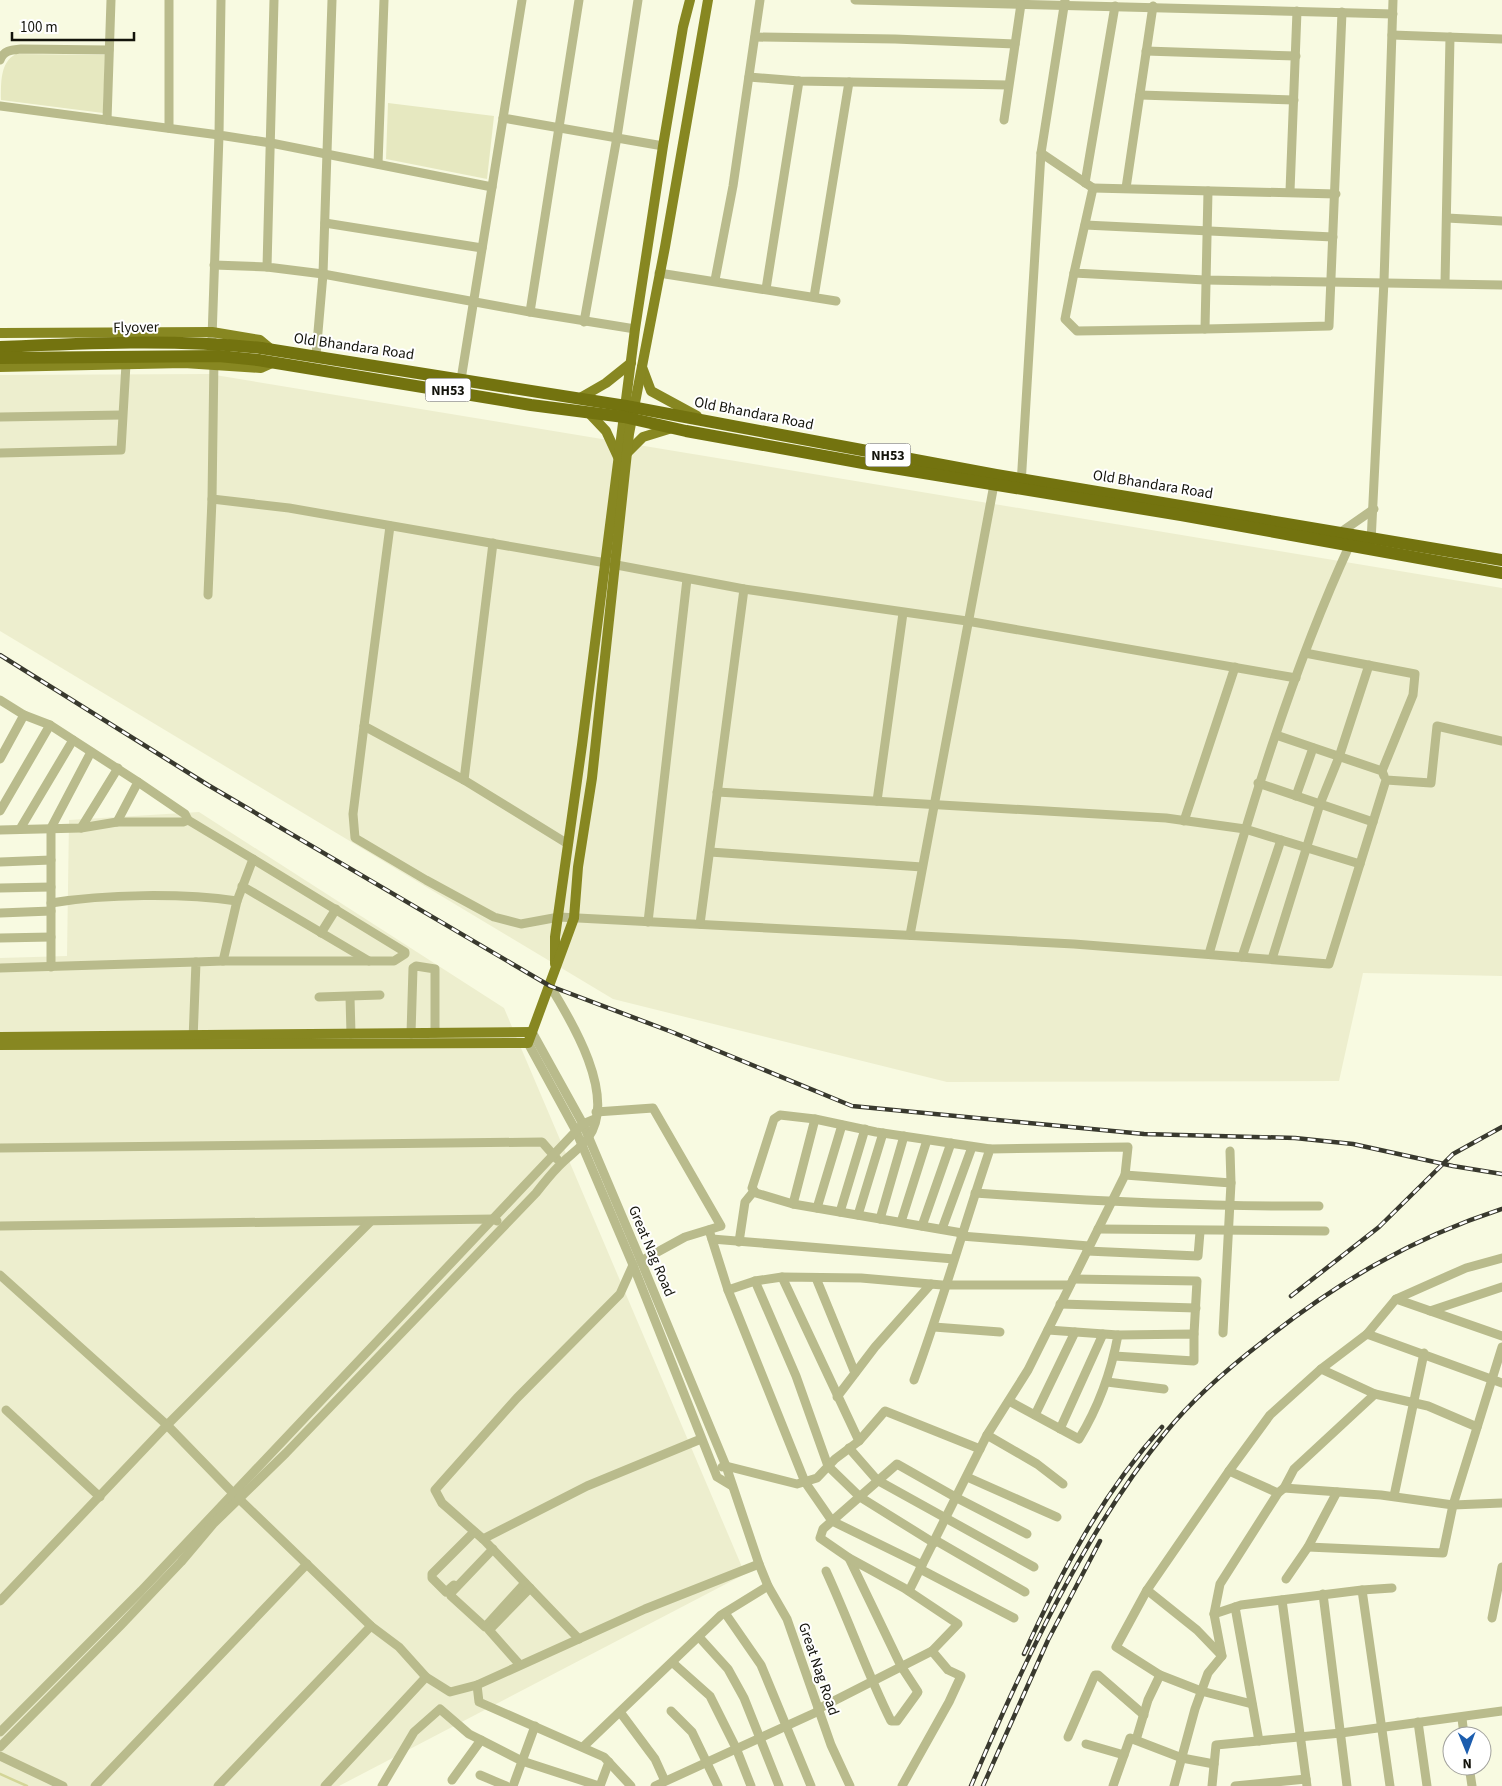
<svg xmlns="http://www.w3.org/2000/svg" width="1502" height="1786" viewBox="0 0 1502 1786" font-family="'Source Sans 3',sans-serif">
<rect width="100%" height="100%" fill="#f8fae1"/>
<!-- built -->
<g fill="#edeece">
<path d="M209,374L1502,588V976L1363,973L1339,1081L947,1082L613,999L0,631V375Z"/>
<path d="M199,812L504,1008L745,1574L339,1786H0V958L67,956L69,820Z"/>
</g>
<!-- green -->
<g fill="#e6e8c0">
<path d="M16,54L105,55L103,113L1,100C1,83 0,62 16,54Z"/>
<path d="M388,103L494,116L487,179L386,159Z"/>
</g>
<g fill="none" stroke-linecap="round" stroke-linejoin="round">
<!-- stream -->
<path stroke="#d3d597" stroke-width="2.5" d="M0,1774L27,1786"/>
<!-- minor -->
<g stroke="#b9bb8c" stroke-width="9">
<path d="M221,0L219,135L271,143L492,187L459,392"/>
<path d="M274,0L267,267L323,274L332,0"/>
<path d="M855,0L1393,14"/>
<path d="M1392,35L1502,39"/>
<path d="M755,37L895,39L1015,44"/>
<path d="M1146,51L1296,56"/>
<path d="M0,60C4,50 12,50 21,49L109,50"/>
<path d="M749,77L799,81L1008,85"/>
<path d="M1140,95L1294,100"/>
<path d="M0,106L219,135L212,338"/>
<path d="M503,118L663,146"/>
<path d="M107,120L111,0"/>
<path d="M1004,120L1021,4"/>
<path d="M169,128V0"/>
<path d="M1041,153L1093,188L1074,273L1205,280L1502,285"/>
<path d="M378,164L384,0"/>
<path d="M1085,183L1115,6"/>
<path d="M492,187L522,0"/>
<path d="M1093,188L1336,194"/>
<path d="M1126,188L1153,6"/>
<path d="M1290,191L1297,11"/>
<path d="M1447,218L1502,221"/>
<path d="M325,223L482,248"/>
<path d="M1085,225L1333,237"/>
<path d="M214,265L267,267"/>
<path d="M659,273L836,301"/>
<path d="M1074,273L1065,319L1077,331L1205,329L1208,191"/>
<path d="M715,280L733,186L760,0"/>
<path d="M1445,283L1450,37"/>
<path d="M766,289L799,81"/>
<path d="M814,297L849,82"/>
<path d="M530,312L635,329"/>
<path d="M584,322L617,137L638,0"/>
<path d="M1205,329L1329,326L1342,12"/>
<path d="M316,355L323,274L530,312L579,0"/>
<path d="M214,358L212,499L289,508L606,563L744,589L967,621L1296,678"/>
<path d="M0,417L122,415"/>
<path d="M0,453L121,450L126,364"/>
<path d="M1021,485L1041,153L1065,0"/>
<path d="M390,526L364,726L464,780L568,844"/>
<path d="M1341,532L1374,509"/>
<path d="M1371,542L1384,281L1393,0"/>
<path d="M208,595L212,499"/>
<path d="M1305,653L1415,674L1413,695L1382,771"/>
<path d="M0,700L24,715L50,725L138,782L117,822"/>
<path d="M364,726L353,814L355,838L426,880L494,917L521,924L559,917L1074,944L1329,964L1386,780L1431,783L1437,726L1502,741"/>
<path d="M1276,735L1382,771L1384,776"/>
<path d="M0,759L24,715"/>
<path d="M464,780L493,543"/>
<path d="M1258,783L1373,822"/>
<path d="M717,792L1166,818L1245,829L1360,864"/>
<path d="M1296,796L1313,748"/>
<path d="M877,801L903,613"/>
<path d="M0,811L50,725"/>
<path d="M188,820L253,859L237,901L223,961L196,962L193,1040"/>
<path d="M1184,821L1235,667"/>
<path d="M81,828L118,768"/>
<path d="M20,829L73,740"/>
<path d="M0,830L81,828L117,822H183L188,820L185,814L138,782"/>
<path d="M710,852L922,867"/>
<path d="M0,862L51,860"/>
<path d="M242,886L369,961"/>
<path d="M0,888L51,887"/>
<path d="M51,903C105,894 182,893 237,901"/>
<path d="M0,913L51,911"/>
<path d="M648,922L687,579"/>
<path d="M700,924L744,589"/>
<path d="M321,933L336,909"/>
<path d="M910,935L995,479"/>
<path d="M0,938L51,937"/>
<path d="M1209,954C1249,814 1290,674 1351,542"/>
<path d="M1242,957L1281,840"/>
<path d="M1272,959L1320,804L1339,757L1369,665"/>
<path d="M223,961H394L405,954V952L253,859"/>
<path d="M51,967V828L91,752"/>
<path d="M0,968L196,962"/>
<path d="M319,997L380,995"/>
<path d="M350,997L351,1034"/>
<path d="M532,1032L583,1124L641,1261L726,1466L759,1564L768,1586L787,1619L831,1745L850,1786"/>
<path d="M411,1034L413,968L416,966L435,969V1033"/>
<path d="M528,1043L576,1131L633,1265L717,1477L732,1486"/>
<path d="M596,1112L653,1108L721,1226L685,1237L641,1261"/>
<path d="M0,1148L542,1142L557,1159"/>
<path d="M1230,1151L1231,1183"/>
<path d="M975,1193C1090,1201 1204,1207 1319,1206"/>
<path d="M793,1204L815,1119"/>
<path d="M817,1208L842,1125"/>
<path d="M840,1212L865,1129"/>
<path d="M858,1215L883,1133"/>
<path d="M880,1219L904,1136"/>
<path d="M901,1222L927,1140"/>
<path d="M0,1226L494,1219L497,1221"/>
<path d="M922,1226L951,1143"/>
<path d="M942,1229L972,1147"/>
<path d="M1098,1229L1325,1231"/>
<path d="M709,1230L728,1290L805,1482L832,1521L922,1565"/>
<path d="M962,1233L793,1204L756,1193L752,1188L774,1119L780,1115L815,1119L876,1132L990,1149"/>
<path d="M961,1236L1089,1246"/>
<path d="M712,1239L954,1259"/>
<path d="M739,1242L745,1202L754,1191"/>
<path d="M1087,1251L1198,1256L1200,1232"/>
<path d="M0,1275L167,1425L370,1222"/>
<path d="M782,1277L859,1441"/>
<path d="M816,1278L855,1373"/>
<path d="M1073,1279L1197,1281L1194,1334"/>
<path d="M755,1281L796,1376L828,1466L860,1497L934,1543"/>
<path d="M728,1290L755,1281L782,1277L861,1278L942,1285H1070"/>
<path d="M1396,1299L1502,1336"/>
<path d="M1060,1304L1196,1308"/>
<path d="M1430,1311L1502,1287"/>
<path d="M934,1327L1000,1332"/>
<path d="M1367,1334L1396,1299L1466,1268L1502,1258"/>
<path d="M1114,1356L1194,1361V1334L1118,1335"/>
<path d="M1321,1369L1375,1394"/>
<path d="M914,1380C942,1304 964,1226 990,1149L1128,1147L1125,1175"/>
<path d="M1107,1382L1164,1389"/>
<path d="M837,1397L875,1347L931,1284"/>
<path d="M1009,1401L1079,1439C1099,1406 1111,1373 1118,1335L1048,1330"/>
<path d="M6,1410L100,1497"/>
<path d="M1035,1415L1075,1332"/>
<path d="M1060,1429L1103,1334"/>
<path d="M987,1435L1037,1464L1063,1484"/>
<path d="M849,1448L877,1480L1034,1567"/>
<path d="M722,1467L726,1466L797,1484L817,1478L835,1459L859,1441L885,1411L980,1449"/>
<path d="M1229,1471L1270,1415L1321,1369L1367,1334L1502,1383"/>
<path d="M967,1477L1057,1517"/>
<path d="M1284,1488L1381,1495L1453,1505L1502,1503"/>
<path d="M1394,1496L1424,1353"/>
<path d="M483,1539L442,1503L435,1490L517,1398L620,1294L633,1265"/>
<path d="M935,1540L1025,1592"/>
<path d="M1308,1547L1443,1553L1453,1505L1502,1347"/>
<path d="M493,1549L452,1592L451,1596L485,1627L525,1583"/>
<path d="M920,1569L1014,1618"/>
<path d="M826,1571C849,1621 867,1673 891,1721H897L918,1692L901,1666L849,1558"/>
<path d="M1286,1579L1308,1547L1337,1492"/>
<path d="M454,1585L446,1592L432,1578V1574L474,1532"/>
<path d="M1147,1590L1116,1647L1160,1675L1201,1691L1252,1704"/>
<path d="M1362,1590L1392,1588"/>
<path d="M909,1591L987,1435L1028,1370L1125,1175L1231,1183L1223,1333"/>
<path d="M1323,1594L1347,1786"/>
<path d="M1282,1600L1307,1786"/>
<path d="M0,1601L167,1425L233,1493L371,1626L399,1647L426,1677"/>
<path d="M1235,1607L1259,1741"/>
<path d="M725,1613L761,1665L811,1786"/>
<path d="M1214,1614L1241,1605L1362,1590L1390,1786"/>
<path d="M1492,1618L1502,1567"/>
<path d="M699,1637L728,1669L744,1698L779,1786"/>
<path d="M579,1639L483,1539L587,1486L701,1439"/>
<path d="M932,1651L958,1624L904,1588L849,1558L820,1538L823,1529L897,1464L957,1498L1027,1534"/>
<path d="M1222,1656L1197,1630L1147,1590L1229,1471L1278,1493"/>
<path d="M673,1663L710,1696L736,1748L751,1786"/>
<path d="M520,1665L489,1630L530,1588"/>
<path d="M818,1709L932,1651L948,1670L961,1676L949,1702L902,1786"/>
<path d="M671,1711L692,1732L718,1786"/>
<path d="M620,1712L655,1759L665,1781"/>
<path d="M1462,1718L1464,1736"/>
<path d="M1418,1722L1427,1786"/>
<path d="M0,1732L141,1591L576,1131L583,1124L595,1119"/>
<path d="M1068,1737L1095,1675H1098L1144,1715"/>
<path d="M481,1740L522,1761L599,1786"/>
<path d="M1136,1740L1148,1700L1160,1675"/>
<path d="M1086,1744L1124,1755"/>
<path d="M584,1746L721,1615L768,1586"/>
<path d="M0,1747L121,1625L181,1562L213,1524L286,1453L536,1193C543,1184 550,1175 558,1167C567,1157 581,1148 588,1138C618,1097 571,1020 550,986"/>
<path d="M0,1756L63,1786"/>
<path d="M1469,1766L1472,1786"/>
<path d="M480,1775L506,1786"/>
<path d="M95,1786L307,1564"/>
<path d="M218,1786L371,1626"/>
<path d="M325,1786L426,1677L450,1692L477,1685"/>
<path d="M382,1786L414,1732L440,1709L469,1734L481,1740L452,1780"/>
<path d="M513,1786L535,1726"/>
<path d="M600,1786L609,1762"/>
<path d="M631,1786L604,1757L479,1702L477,1685L645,1609L759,1564"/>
<path d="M655,1786L819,1711"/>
<path d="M1113,1786L1130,1738L1182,1758L1214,1764"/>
<path d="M1174,1786L1195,1709L1208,1673L1222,1656L1214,1614L1220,1584L1278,1493L1284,1488L1294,1469L1375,1394L1428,1406L1477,1427"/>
<path d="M1212,1786L1216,1745L1341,1733L1502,1711"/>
<path d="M1235,1786L1306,1779"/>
</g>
<!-- major -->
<g stroke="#878721" stroke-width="10">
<path d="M0,333L212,332L260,340L272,350"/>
<path d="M0,367L184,363L261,368L272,363"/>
<path d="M642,367L651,391L697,416"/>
<path d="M580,398L606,383L631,363"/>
<path d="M589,413L606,431L618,457"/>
<path d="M627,453L643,437L672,428"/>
<path d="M555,964V937L582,745L635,329L663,146L683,27L690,0"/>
<path d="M0,1037L532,1032"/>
<path d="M0,1045L528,1043L574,918L578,867L592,778L629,434L665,247L708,0"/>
</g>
<!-- highway -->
<g stroke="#73730f" stroke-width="12">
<path d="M261,348L626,406L996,475L1502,560"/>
<path d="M258,360L531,405L624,417L686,431L863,463L1181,515L1502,573"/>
</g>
<!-- rail casing -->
<g stroke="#39392e" stroke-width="4.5">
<g id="rail">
<path d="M0,655L208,785L550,986L672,1032L852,1106L1144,1134L1295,1138L1353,1144L1453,1166L1502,1174"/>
<path d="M1291,1296L1379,1227L1453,1154L1502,1127"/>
<path d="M1024,1654C1061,1572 1102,1494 1162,1427"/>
<path d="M971,1786C1021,1668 1084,1532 1166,1432C1193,1399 1226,1370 1261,1343C1336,1283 1410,1239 1502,1209"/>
<path d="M983,1786L1048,1640L1100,1541"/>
</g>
</g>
<!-- rail -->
<use href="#rail" stroke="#fff" stroke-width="2.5" stroke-dasharray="8" stroke-linecap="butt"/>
<!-- highway-bridge -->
<g stroke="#73730f" stroke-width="12">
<path d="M0,347C87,343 175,339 261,348"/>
<path d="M0,358L219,356L258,360"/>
</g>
</g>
<g text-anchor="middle" stroke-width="4" stroke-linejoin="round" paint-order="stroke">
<!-- shield labels -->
<g fill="#fff" stroke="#5a5a54" stroke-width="1">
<rect x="425.5" y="378.5" width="45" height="23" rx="4"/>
<rect x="865.5" y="443.5" width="45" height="23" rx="4"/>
</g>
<g font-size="14" font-weight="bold" fill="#13130b">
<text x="448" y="395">NH53</text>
<text x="888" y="460">NH53</text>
</g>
<!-- street labels -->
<g font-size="15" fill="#13130b" stroke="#fff">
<text transform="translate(136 327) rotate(-1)" y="5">Flyover</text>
<text transform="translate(354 346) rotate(8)" y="5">Old Bhandara Road</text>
<text transform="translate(754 413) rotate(11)" y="5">Old Bhandara Road</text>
<text transform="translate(1153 484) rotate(9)" y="5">Old Bhandara Road</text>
<text transform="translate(652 1251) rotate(67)" y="5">Great Nag Road</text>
<text transform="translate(819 1669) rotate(71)" y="5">Great Nag Road</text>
</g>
</g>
<!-- north arrow -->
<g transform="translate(1467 1751) rotate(179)"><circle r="24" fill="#ffffff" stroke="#a1a19d"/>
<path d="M0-4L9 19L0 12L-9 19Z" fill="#1c5dae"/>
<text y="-8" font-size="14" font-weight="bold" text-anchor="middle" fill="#13130b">N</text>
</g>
<!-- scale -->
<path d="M12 32v8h122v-8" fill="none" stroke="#13130b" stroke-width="2.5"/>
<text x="20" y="32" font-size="15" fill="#13130b" stroke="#ffffff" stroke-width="4" paint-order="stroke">100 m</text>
</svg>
